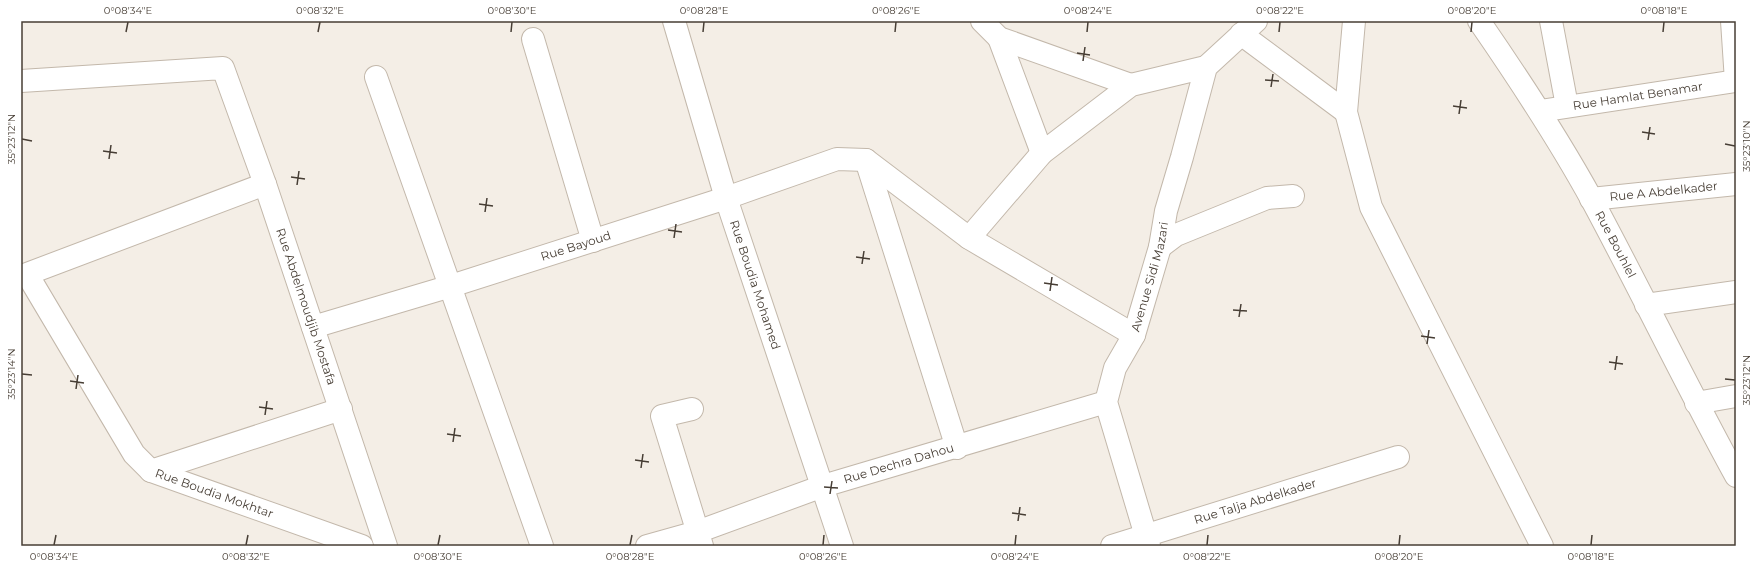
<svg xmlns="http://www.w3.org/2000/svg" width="1757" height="567" viewBox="0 0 1757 567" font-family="Montserrat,sans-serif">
<rect width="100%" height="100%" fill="#f4eee6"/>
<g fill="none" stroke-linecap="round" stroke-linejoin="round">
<!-- minor casing -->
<g stroke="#c3b8ab" stroke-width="24">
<g id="minor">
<path id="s1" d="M674,21L726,198L842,546"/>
<path d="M982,21L999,38L1131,85"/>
<path d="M1354,21L1346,112L1371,207L1542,546"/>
<path id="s2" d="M1479,21C1519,79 1558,138 1592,200C1641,291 1686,385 1736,476"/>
<path d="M1551,21L1567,106"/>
<path d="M1732,21L1736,81"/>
<path d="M1241,34L1346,112"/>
<path d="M999,38L1042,153"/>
<path d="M533,39L593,241"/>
<path d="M376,77L542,546"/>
<path id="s3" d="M21,81L223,68L265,184L386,546"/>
<path id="s4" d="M1540,111L1736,81"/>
<path d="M866,160L957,448"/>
<path id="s5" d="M265,184L27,274L134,454L151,471L362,546"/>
<path id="s6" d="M1591,199L1736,184"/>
<path d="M969,238L1042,153L1131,85L1206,67"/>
<path d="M1160,247L1176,235L1267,198L1293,196"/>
<path d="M1646,305L1736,292"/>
<path id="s7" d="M313,327L451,286L726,198L837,159L866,160L969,238L1134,335"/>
<path d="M1696,403L1736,396"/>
<path d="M692,409L662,416L702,546"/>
<path d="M151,471L341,409"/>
<path id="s8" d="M647,546L697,532L823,486L1106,402"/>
<path id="s9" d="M1112,546L1398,457"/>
<path id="s10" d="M1149,546L1106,402L1115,368L1134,335L1160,247L1166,211L1182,157L1206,67L1256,21"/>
</g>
</g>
<!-- minor -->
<use href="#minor" stroke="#fff" stroke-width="22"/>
</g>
<!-- ticks -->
<path fill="none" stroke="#473e35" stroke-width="1.5" d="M126,32L128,22M318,32L320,22M511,32L512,22M703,32L704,22M895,32L896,22M1087,32L1088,22M1279,32L1280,22M1471,32L1472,22M1663,32L1664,22M1077,53L1090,55M1083,61L1085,47M1265,80L1279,81M1271,87L1273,74M1453,106L1467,108M1459,114L1461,100M1642,132L1655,134M22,139L32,141M1648,140L1650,127M1725,144L1735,146M103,151L117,153M109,159L111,145M291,177L305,179M297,185L299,171M479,204L493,206M485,212L487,198M668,230L682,232M674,238L676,224M856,257L870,259M862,264L864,251M1044,283L1058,285M1050,291L1052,277M1233,310L1247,311M1239,317L1241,304M1421,336L1435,338M1427,344L1429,330M1609,362L1623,364M1615,370L1617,356M22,374L32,375M1725,379L1735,380M70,381L84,383M76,389L78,375M259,407L273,409M265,415L267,401M447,434L461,436M453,442L455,428M635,460L649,462M641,468L643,454M824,487L838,488M830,494L832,481M1012,513L1026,515M1018,521L1020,507M54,545L56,535M246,545L248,535M438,545L440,535M630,545L632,535M823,545L824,535M1015,545L1016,535M1207,545L1208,535M1399,545L1400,535M1591,545L1592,535"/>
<g text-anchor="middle" stroke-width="3" stroke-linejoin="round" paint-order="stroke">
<!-- street labels -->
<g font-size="12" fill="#473e35" stroke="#fff">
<text dy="4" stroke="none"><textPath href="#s4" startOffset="99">Rue Hamlat Benamar</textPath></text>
<text dy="4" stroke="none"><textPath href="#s6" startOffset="73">Rue A Abdelkader</textPath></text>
<text dy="4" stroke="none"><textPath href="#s2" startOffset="262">Rue Bouhlel</textPath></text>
<text dy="4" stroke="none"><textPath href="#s7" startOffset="275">Rue Bayoud</textPath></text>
<text dy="4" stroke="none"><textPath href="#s10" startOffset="284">Avenue Sidi Mazari</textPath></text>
<text dy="4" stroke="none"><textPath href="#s1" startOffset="276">Rue Boudia Mohamed</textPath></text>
<text dy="4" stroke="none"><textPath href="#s3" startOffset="455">Rue Abdelmoudjib Mostafa</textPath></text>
<text dy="4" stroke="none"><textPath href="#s8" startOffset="265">Rue Dechra Dahou</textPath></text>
<text dy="4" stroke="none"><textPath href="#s5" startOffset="555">Rue Boudia Mokhtar</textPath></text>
<text dy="4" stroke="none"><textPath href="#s9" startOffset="150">Rue Talja Abdelkader</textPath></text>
</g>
</g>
<!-- border -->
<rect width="1757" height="567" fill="none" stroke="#ffffff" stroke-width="44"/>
<rect x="22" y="22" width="1713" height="523" fill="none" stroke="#473e35" stroke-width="1.5"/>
<g font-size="10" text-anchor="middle" fill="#473e35">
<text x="128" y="14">0°08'34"E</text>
<text x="320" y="14">0°08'32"E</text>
<text x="512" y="14">0°08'30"E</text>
<text x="704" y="14">0°08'28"E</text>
<text x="896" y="14">0°08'26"E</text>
<text x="1088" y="14">0°08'24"E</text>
<text x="1280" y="14">0°08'22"E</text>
<text x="1472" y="14">0°08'20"E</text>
<text x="1664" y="14">0°08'18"E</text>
<text transform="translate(11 139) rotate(-90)" y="4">35°23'12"N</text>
<text transform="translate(1746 146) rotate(-90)" y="4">35°23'10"N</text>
<text transform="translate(11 374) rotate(-90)" y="4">35°23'14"N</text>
<text transform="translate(1746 380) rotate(-90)" y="4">35°23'12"N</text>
<text x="54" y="560">0°08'34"E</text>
<text x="246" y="560">0°08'32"E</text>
<text x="438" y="560">0°08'30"E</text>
<text x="630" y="560">0°08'28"E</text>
<text x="823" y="560">0°08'26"E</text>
<text x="1015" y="560">0°08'24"E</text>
<text x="1207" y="560">0°08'22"E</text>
<text x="1399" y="560">0°08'20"E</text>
<text x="1591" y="560">0°08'18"E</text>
</g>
</svg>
